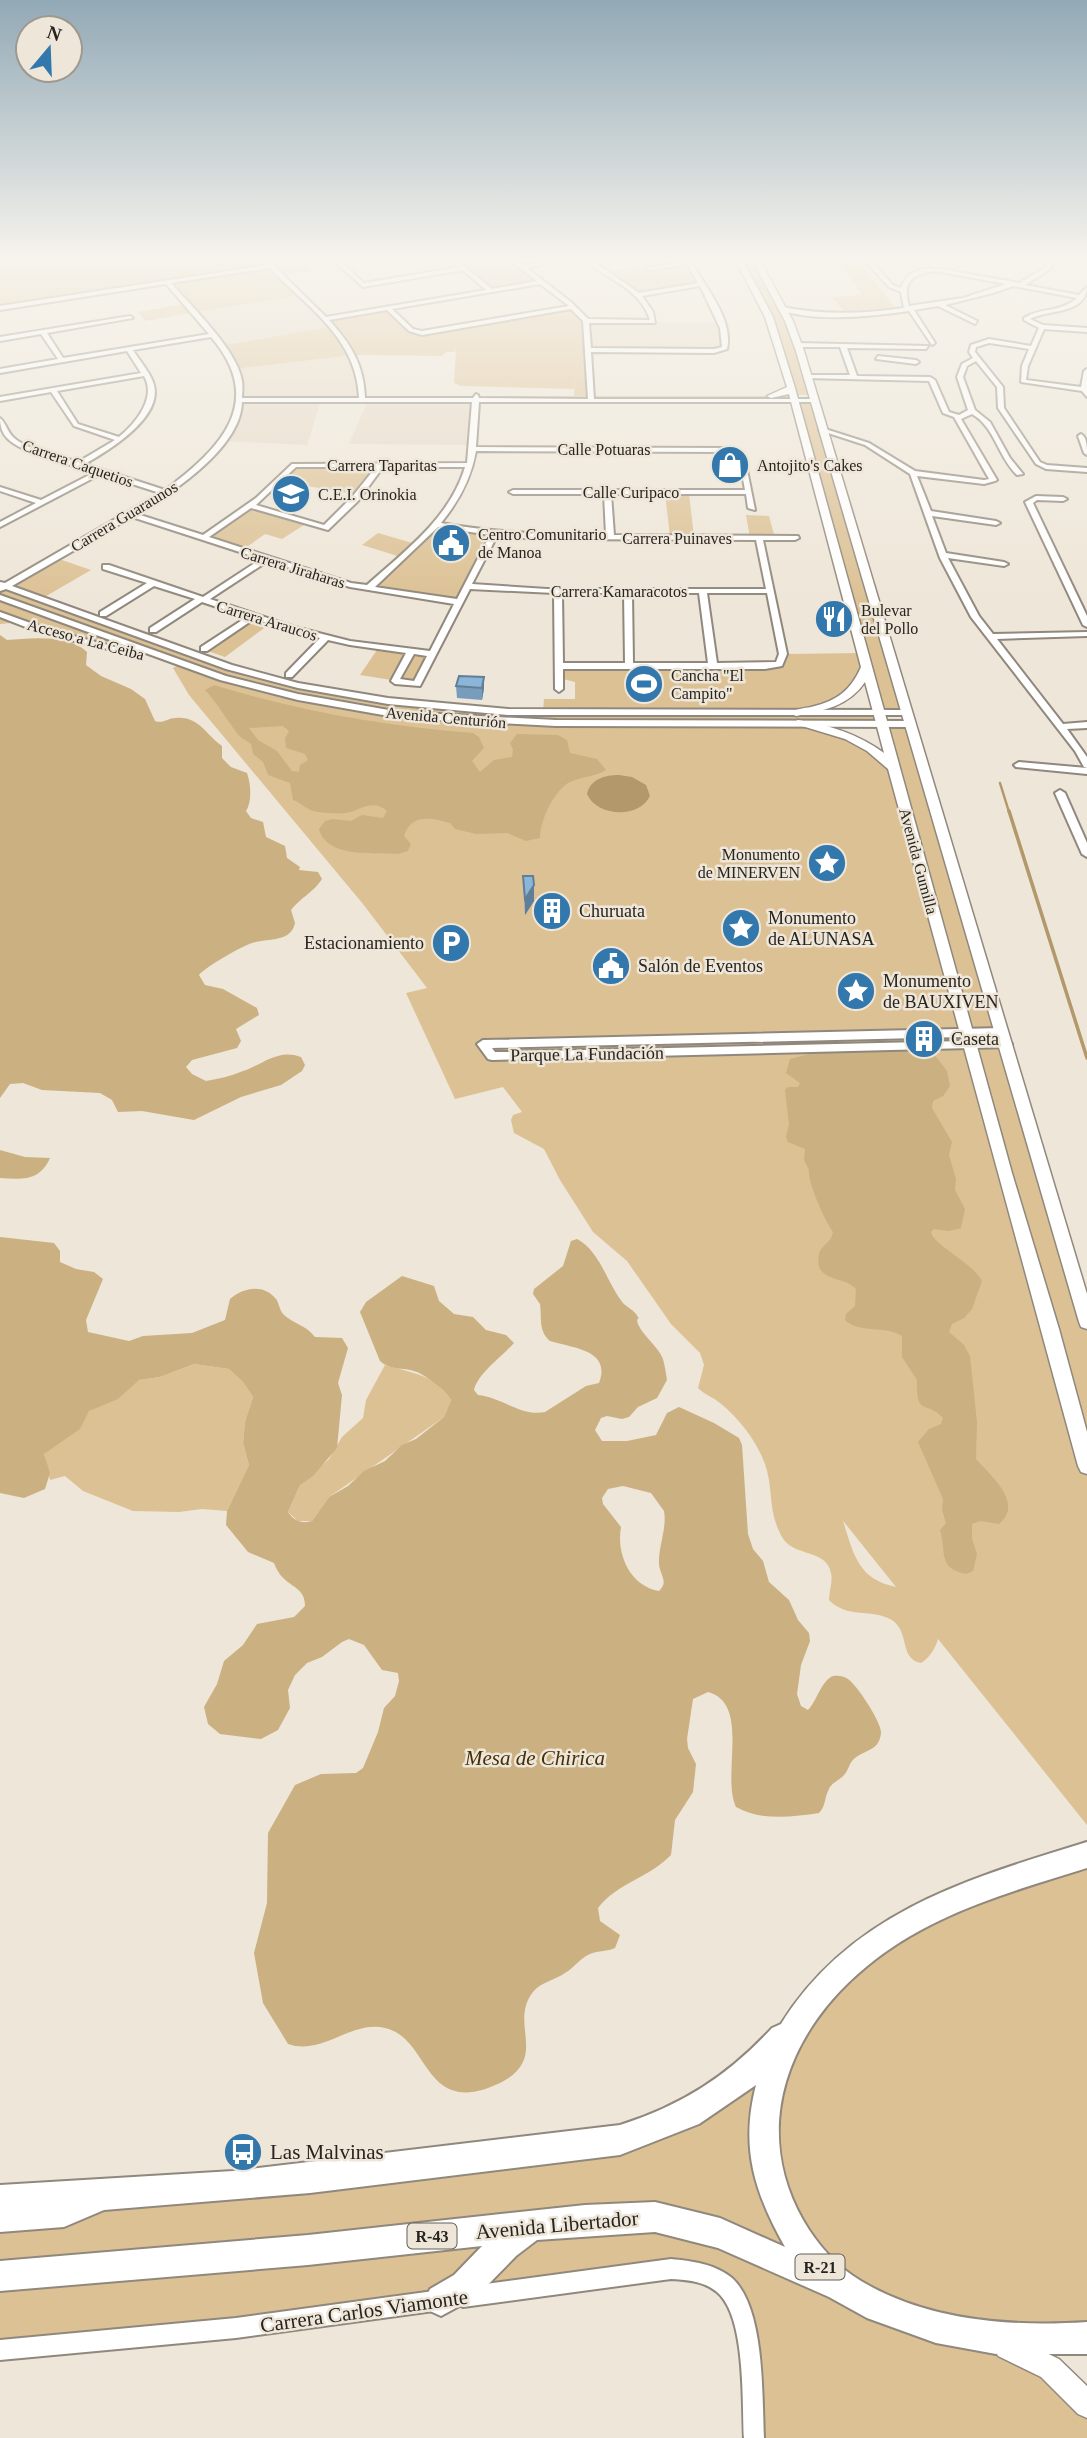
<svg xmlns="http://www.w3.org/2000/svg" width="1087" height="2438" viewBox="0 0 1087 2438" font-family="Georgia,serif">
<rect width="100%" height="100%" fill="#eee6d8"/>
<!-- built -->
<g fill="#e5d8c5">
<path d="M299,295L331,327L219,346L193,313Z"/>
<path d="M587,322H719L722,349L590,350Z"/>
<path d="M355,355L362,374V396H240L234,369Z"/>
<path d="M475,399L472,445L349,444L368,400Z"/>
<path d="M240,400H321L307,445L222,441Z"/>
</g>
<!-- green -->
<g fill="#dcc194" fill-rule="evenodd">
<path d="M0,261H266L270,265L303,261L312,271L281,276L299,295L145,321L138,312L185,304L167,282L0,308Z"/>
<path d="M455,261H514L541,282L491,291Z"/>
<path d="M688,261L701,284L637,295L604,272Z"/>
<path d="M739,261H753C780,303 795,348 811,395H794L777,337Z"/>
<path d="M860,263L895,308L844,311L832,297L862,295L840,264Z"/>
<path d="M573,307L584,318L591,396H793L795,401L240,400V396H574L575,366L574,389L461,386L454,383L456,349L455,352H446L442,356L354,355L234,369L219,346L330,327L323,319L388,308L411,330L422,333Z"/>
<path d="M796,401H812L905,712H880Z"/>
<path d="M294,465H381L359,495L279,481Z"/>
<path d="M665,493H689L694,537H670Z"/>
<path d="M251,506L307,523L282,539L265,534L241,551L203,538Z"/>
<path d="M746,515L769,516L775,538H750Z"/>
<path d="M435,524L494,534L459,602L368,589L401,557L362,545L378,533L416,544Z"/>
<path d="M56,558L91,570L41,599L254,674L388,701L543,712L544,699H575V682L559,678V667L773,666L784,654L861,653L865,668L844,698L798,712L878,713L882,724L806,723L840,732L893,768L1087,1472V1825L938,1639C935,1649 930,1657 921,1663C899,1659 910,1632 892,1620C871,1608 847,1619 829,1600C829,1591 833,1582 831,1573C827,1549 793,1557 782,1537C767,1510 774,1490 765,1464C757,1442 739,1418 720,1403C713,1397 705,1395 698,1388L704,1365L700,1353L671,1324L627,1261L593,1232L560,1180L544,1149L514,1133L511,1120L513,1115L522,1112L503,1087L455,1099L406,993L427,988L363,904L189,695L173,668L180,664L21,622L0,624V584L6,586ZM843,1521L844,1522L896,1587C858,1579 854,1555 843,1521Z"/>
<path d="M252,617L271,623L225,657L205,650Z"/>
<path d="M379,647L432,654L417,684L360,675Z"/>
<path d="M883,724H909L1000,1031L967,1032Z"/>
<path d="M1005,1045L1087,1330V1466L971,1046Z"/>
<path d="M194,1364L229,1369L243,1382L253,1397L245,1422L243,1443L249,1465L227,1511L202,1509L179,1512L133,1511L83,1491L65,1476L50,1480L44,1454L89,1411L139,1380L160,1377Z"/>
<path d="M385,1365C404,1371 445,1377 451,1400L444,1417L329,1497L312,1521H298L288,1512L300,1485L329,1459L342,1437L363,1418L366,1400Z"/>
<path d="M1087,1862V2330L1008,2331L874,2297L813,2250L770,2160L794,2043L858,1964L981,1897Z"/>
<path d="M770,2054L760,2121L806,2254L721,2230L525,2228L440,2298L0,2350V2218L619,2141Z"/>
<path d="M655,2217L979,2336L1087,2405V2438H754L748,2332L713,2277L465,2286L505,2245Z"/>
</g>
<!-- forest -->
<g fill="#cbb081" fill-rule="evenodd">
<path d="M0,635L7,640C30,638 69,634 87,652L86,665L101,676L131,689L145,699L155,721C164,724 167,718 176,718C199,716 206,735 222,746V758L231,767L247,773C251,784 252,802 246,811L251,818L263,822L266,837L285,846L287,858L300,867L299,870L318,872L322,879C314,892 300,898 291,910L295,923C291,943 267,938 252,943C242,946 204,968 199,975L205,985L223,989L257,1008L259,1015L236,1029L241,1041L237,1048L192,1060L186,1067L192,1074L206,1081C218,1079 231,1076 243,1071C262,1065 278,1048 301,1057L305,1065L302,1071L281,1085L241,1097L194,1120L142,1111L118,1112L112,1100L100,1093L42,1090L23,1083L10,1084L0,1098Z"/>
<path d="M214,685C299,711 385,726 473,733L479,737L484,748L472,761L480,772L494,760L512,757L513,749L510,743L517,734L558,735L567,740L570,753L597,759L606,770C595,777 579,777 568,783C553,793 540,821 540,838L526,841L507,833L476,834L455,829L450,823C432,818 411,813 404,836L411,844L408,851L398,854C374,852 327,859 319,829L325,821L333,819L351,821L362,815L383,818L387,811C372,798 360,811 346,813C337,814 327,813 318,812C308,811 303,804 293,800L290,783L268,775L263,762L253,754L251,744C246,740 240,738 237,733C226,719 218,704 205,690ZM283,726L289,731L285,738L286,748L305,754L308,760L300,765L299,772L292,771L277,751L258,740L249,728Z"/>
<path d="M892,1050L934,1054L947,1071L950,1086L943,1096L933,1101L932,1108L952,1142L949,1155L956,1179L955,1190L965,1209L961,1228L949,1231L934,1229L931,1232C934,1246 971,1261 982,1281L972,1309L964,1318L952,1324L949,1332L964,1345L970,1356L977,1422L976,1459C989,1474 1025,1503 999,1524L980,1521L972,1524V1539L977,1554L973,1571L966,1574C937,1568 947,1553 940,1530L946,1523L942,1510L943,1499L918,1442L929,1429L941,1424L943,1418C926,1399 916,1418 917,1380L902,1357V1336C886,1325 859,1334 845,1320L846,1314L855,1306L856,1289C845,1276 813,1282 819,1255C821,1244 831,1244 833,1232C825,1221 807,1181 809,1170L804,1160L805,1149L788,1142L786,1137L789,1124L785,1090L788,1087H798L800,1083L786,1073L790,1059L816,1052Z"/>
<path d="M0,1150L25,1157L50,1158C39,1182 22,1179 0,1178Z"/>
<path d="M0,1237L54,1243L60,1251V1262L76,1269L94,1272L103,1279L86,1320L88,1332L129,1341L143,1336L192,1333L225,1320L230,1299C243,1288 263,1283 276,1299C279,1303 279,1309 283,1314C293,1324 305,1324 315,1337L342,1338L348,1348L338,1383L342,1395L337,1448L313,1476L300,1485L288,1512C294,1521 302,1524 312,1521L329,1497L348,1486L364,1471L385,1461L402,1445L416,1439L444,1417L451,1400C448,1391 426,1376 417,1372C405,1367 391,1371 380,1361L360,1312L366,1302L402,1276L434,1286L439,1301L454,1314L473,1317L486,1330L506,1335L514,1343C503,1356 478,1373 474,1390L478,1395C501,1397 522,1417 545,1412L586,1386L599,1383C612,1349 571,1348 550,1341C538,1331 542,1317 540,1304L533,1294L534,1289L563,1266L571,1241L577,1239C600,1251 607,1283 623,1303C627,1307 632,1309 636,1314C642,1322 635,1315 638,1324C643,1336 658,1346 663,1359C665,1366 666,1374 667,1380L657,1398L638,1407L629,1417L622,1419L607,1416L601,1418L595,1430L602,1441H627L656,1435L667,1413L679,1407L714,1423L739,1438L742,1445L748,1534L753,1549L763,1561L769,1582L789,1600L798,1620L809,1633L810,1641L801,1665L797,1694L801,1706L808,1710C817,1701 821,1681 833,1676C838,1675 844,1676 848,1679C857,1685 882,1723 881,1733C879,1753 862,1749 852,1761C849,1765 848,1771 844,1775C840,1780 832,1782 829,1789C824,1798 826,1806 819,1813C792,1817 760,1821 736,1807C721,1774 751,1704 708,1692L693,1699L687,1739L688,1748L696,1764L693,1792L675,1820L671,1855C649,1878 617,1883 598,1908L600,1921L620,1935L615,1948C607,1952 599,1950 590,1954C580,1958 574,1968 565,1973C555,1980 541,1982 533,1992C508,2024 550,2058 500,2083C487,2089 473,2094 459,2092C423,2086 421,2036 385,2028C351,2020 322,2056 288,2044L263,2003L254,1953L267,1903L268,1833L295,1785L321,1774L356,1773L363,1768L378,1732L384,1708L395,1696L399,1681L398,1673L382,1670L364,1645L349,1639L342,1642L322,1657L307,1663L295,1675L288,1690L290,1708L278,1730L261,1739L220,1734L208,1724L204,1707L217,1684L224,1661L243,1645L257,1624L294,1617L305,1606C305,1583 283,1589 274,1563L248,1552L226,1525L227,1511L249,1465L243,1443L245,1422L253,1397L243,1382L229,1369L194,1364L160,1377L139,1380L118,1399L89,1411L80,1429L44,1454L50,1473L45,1489L24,1498L0,1493ZM623,1486L651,1493L664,1511C667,1527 659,1545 659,1561C658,1574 670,1581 659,1591C630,1586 616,1554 621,1527L603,1504L602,1498L608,1489Z"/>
</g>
<!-- water -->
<path fill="#b2986a" d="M619,775L632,777L646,785L650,796C639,819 597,817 587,794C590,779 605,775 619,775Z"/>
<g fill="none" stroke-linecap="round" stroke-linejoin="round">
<!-- stream-far1 -->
<path stroke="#b2986a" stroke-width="2.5" d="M1000,783L1009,812"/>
<!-- stream -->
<path stroke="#b2986a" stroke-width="3.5" d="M1009,811L1087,1058"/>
<!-- street casing -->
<g stroke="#90887c" stroke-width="4">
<g id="street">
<path d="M263,261H269L326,317L486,290L463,270L363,287L334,261H340L364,283L459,267L455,263L458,261L492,289L537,281L511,261H517L523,265L560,261L527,268L571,302L588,319L650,320C641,289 608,280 586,261H593L639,293L698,283L687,264L650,270L647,268L691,261C704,286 734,319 727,349L714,353L591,352L594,399H813L815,400V402H479L476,447L731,448L744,455L755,510L748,508L746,494H611L614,535L798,536L799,538L795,540H763L787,654L782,666L765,669H563V689L559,692L555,689L554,593L470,589L420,686L395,684L391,681L406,653L350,645L328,640L292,677H286V673L320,638L254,619L207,651H201V647L247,617L202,602L156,632H150V628L195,599L154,586L106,616H100V612L147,583L103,569V565H109L203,597L261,559L132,517L12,586L232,665L298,683L388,698L508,709L907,710L910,711V715H508L388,704L298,688L226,669L6,589L0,591V582L5,583L160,493L101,474L0,527V522L36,503L0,491V487L41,500L95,472C75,466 20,453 7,438C2,433 0,425 0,418C6,423 7,431 13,437C26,450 60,456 78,462L115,440L74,426L51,392L0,401V397L141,373L127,351L0,373V369L58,359L41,334L0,341V337L130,316L133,318L47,333L63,358L209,334L166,284L0,310V306L267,265ZM270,268C308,308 357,338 359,398H242C242,393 243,387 242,381C237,350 192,307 171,283ZM540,284L569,306L422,331L413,329L392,309ZM700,286L720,328L722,347L714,349L591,348L589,323H655L653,312L642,296ZM571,309L583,321L588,399L479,398L478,395L476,394L473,398H365C364,365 351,344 329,320L387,310L409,331L422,335ZM211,337C267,402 220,449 165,490L85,464C108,451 166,416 153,382C149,371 139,360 133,350ZM144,376C157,398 135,424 119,437L78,424L57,391ZM242,402H472L467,463L292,464L256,498L203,535L137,514C172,493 241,448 242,402ZM476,451L730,452L739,457L745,490H513L509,492L513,494H604L606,535C550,535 496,533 441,523C459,501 471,479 476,451ZM296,467H376L352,497L324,525L256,505ZM383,467H465C450,518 405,551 367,585L351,583L209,537L251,508L328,530L358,501ZM438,527L490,535L457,599L375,587ZM497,536L537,539L756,540L766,589H547L472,584ZM268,561L350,587L454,604L430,651L350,641L295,627L210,599ZM562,593H624L625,663H563ZM632,593H699L708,663H633ZM707,593H767L779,654L776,662L717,663ZM414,654L427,656L414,681L400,679Z"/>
<path d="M865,261H871L893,285L901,288C911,259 947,270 969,274C986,277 1002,280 1019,283L1046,267L1048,261H1054L1050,269L1025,285L1079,295L1087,287C1085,315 1048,309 1030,319L1043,325L1087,328V332L1044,329L1028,366L1026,380L1081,387L1084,371L1087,369V397L1082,391L1021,382L1022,366L1029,349L989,343L976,347L975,352L1003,387L1004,408L1040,462L1047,465L1087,468V472L1046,469L1036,464L998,408L997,387L976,361L967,366L963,377L975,410L990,422L1010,458L1023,474L1017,475C998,457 995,427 972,414L961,419L997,480L995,481L984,484L917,476L931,511L996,521L1000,523L996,525L932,516L946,553L1004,562L1008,564L1004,566L948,558L979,616L993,634L1087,632V636L997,639L1063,724L1087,722V728L1067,729L1087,757V768L1084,767L1075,751L971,617L940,558L910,474L865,445L819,430L822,428L869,443L915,471L984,480L989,479L954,417L943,413L929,381L805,378L807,375H850L840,347H798L795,345L798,343L928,346L926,349L847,348L857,376L930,377L935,380L949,412L959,415L968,410L957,377L962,364L973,358L969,352L971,345L989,339L1031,346L1039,328L1024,320V318C1044,306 1058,314 1077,298L1013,286L993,293L945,305L977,321L975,324L938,306L914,310L935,343L932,345L909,311C874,316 811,323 779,309L782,307C822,315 863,314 904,308L901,292L889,287ZM935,271L1006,284L963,298L909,306C902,282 912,274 935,271Z"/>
<path d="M878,356L916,360L919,362L916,364L876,359Z"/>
<path d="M1081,434C1087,437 1087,448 1087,455L1084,453L1078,436Z"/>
<path d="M1036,496L1063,497L1067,499L1063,501L1037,500L1033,503L1087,616V627L1083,625L1025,502Z"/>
<path d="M0,595L226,676L298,694L400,712L556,720L910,721L914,724L910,727L556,726L400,718L298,700L220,680L0,600Z"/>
<path d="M0,612L47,629L141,654L137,656L41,633L0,617Z"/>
<path d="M1019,762L1087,768V774L1016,767L1014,765Z"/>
<path d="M1060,790L1065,793L1087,843V857L1082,854L1055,793Z"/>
<path d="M1002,1028L1007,1032L1002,1036L492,1048L495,1052L1006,1040L1010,1041L1012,1044L1010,1047L492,1060L488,1059L477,1044L483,1040Z"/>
<path d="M671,2259C692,2261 715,2264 732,2278C765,2308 762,2395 764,2438H744C742,2401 746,2316 717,2292C704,2281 687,2280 671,2279L463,2307L456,2304L453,2297L456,2290L463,2287Z"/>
<path d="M441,2290L448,2293L451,2300L448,2307L441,2310L236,2338L0,2360V2340L236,2318Z"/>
</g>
</g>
<!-- secondary casing -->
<g stroke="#90887c" stroke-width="3">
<g id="secondary">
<path d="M736,261H743L773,317L795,388L1012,1173L1059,1329L1087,1432V1474L1081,1472L1078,1466L888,769L867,751L845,739L792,723L798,720C830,725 858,734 884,753L865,682C849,706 823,711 796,716L790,713C796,709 804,708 811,707C837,701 851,690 861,667L789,394L771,398L767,396L787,387L765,317Z"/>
<path d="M753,261H760L793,321L804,351L1087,1294V1329L1081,1327L1079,1322L796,351L785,321Z"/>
<path d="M1007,2334L1059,2359L1087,2386V2418L1078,2414L1041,2377L998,2356L994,2347L998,2338Z"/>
</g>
</g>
<!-- primary casing -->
<g stroke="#90887c" stroke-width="4">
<path id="primary" d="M1087,1842V1868C1010,1892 929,1914 866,1967C788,2031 751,2128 803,2220C817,2244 837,2267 861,2281C928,2321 1011,2327 1087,2322V2354H996L936,2343L867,2318L829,2297L718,2248L655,2232L537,2240L516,2256L476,2297L441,2316L430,2311L425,2300L430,2289L454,2275L482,2246L308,2265L0,2291V2261L308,2235L585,2205L655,2202L720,2218L785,2247C754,2192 740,2147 756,2085L699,2124L620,2155L310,2193L104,2210L64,2227L0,2232V2185L233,2171L620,2125C681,2106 729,2075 772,2028L781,2024C851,1912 967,1879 1087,1842Z"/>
</g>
<!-- street -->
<use href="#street" fill="#fff" fill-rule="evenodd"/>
<!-- secondary -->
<use href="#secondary" fill="#fff" fill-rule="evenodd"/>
<!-- primary -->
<use href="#primary" fill="#fff" fill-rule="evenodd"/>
</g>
<!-- wall -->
<g fill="#789cbb">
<path d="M460,530V537L449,550L437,548V541Z"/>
<path d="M456,686L484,688L482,700L457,698Z"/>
<path d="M523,876L534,885V901L525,915Z"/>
</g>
<!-- shaded-wall -->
<g fill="#617f98">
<path d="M460,530V537L449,550V543Z"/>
<path d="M484,677V688L482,700V688Z"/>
<path d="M534,885V901L525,915V899Z"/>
</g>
<!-- building -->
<g fill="#8bb5d9" stroke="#617f98" stroke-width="2">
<path d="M448,528L460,530L449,543L437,541Z"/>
<path d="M459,676L484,677L482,688L456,686Z"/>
<path d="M523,876H533L534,885L525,899Z"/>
</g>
<!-- sky -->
<linearGradient id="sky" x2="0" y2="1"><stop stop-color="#92a9b6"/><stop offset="0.43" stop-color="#f7f4ed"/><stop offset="1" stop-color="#f7f4ed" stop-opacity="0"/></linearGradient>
<rect width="1087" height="602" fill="url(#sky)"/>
<!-- icons -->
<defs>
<g id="shop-disc" transform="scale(2.0125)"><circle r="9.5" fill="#3378ad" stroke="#eee6d8"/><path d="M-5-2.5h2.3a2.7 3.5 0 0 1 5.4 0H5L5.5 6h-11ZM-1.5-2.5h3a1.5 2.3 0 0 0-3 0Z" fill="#fff"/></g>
<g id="school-disc" transform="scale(2.0125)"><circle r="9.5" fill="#3378ad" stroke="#eee6d8"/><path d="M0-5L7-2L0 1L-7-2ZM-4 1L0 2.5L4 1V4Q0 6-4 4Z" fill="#fff"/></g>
<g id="civic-disc" transform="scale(2.0125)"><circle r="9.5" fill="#3378ad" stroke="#eee6d8"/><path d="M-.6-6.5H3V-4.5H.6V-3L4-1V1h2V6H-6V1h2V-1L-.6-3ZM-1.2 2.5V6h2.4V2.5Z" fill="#fff"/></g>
<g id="restaurant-disc" transform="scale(2.0125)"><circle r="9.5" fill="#3378ad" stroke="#eee6d8"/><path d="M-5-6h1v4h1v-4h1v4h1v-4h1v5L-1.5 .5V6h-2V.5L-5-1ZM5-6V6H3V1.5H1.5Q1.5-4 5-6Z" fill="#fff"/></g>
<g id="stadium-disc" transform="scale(2.0125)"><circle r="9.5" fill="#3378ad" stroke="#eee6d8"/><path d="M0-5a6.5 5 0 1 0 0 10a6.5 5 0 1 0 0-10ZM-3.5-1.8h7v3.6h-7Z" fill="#fff"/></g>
<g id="sight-disc" transform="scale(2.0125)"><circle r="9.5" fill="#3378ad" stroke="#eee6d8"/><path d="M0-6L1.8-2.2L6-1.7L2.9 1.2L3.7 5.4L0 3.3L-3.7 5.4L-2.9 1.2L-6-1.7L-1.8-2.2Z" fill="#fff"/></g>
<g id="building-disc" transform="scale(2.0125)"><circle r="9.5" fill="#3378ad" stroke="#eee6d8"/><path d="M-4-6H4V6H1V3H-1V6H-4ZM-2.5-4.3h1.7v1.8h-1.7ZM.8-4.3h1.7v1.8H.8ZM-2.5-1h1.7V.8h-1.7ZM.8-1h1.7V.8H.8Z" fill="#fff"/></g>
<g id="parking-disc" transform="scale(2.0125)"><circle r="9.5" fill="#3378ad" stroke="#eee6d8"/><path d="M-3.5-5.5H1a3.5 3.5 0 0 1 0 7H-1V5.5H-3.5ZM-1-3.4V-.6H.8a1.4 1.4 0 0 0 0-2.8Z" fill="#fff"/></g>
<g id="bus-disc" transform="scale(2.0125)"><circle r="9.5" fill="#3378ad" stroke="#eee6d8"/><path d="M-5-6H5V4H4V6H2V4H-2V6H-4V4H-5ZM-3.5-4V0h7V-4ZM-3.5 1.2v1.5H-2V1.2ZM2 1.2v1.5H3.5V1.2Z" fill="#fff"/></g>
</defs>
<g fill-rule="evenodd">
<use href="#shop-disc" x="730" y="465"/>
<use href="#school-disc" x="291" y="494"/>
<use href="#civic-disc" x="451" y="543"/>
<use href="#restaurant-disc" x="834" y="619"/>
<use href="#stadium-disc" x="644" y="684"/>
<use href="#sight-disc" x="827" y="863"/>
<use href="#building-disc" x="552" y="911"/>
<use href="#sight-disc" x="741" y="928"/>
<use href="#parking-disc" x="451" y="943"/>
<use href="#civic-disc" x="611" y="966"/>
<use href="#sight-disc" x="856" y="991"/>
<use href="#building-disc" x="924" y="1039"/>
<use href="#bus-disc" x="243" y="2152"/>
</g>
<g text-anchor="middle" stroke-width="5" stroke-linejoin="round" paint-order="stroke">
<!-- far-street labels -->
<g font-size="16" fill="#27241f" stroke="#eee6d8">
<text x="604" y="455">Calle Potuaras</text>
<text transform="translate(78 463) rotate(19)" y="6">Carrera Caquetios</text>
<text x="382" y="471">Carrera Taparitas</text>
<text x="631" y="498">Calle Curipaco</text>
<text transform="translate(124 516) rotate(-31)" y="6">Carrera Guaraunos</text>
<text x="677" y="544">Carrera Puinaves</text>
<text transform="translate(293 567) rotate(17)" y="6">Carrera Jiraharas</text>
<text x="619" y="597">Carrera Kamaracotos</text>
<text transform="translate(267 620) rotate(17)" y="6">Carrera Araucos</text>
<text transform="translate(86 639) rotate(15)" y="6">Acceso a La Ceiba</text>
<text transform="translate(446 717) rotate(5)" y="6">Avenida Centurión</text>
<text transform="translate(919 861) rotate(75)" y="6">Avenida Gumilla</text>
</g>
<!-- far-poi labels -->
<g font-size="16" fill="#27241f" stroke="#eee6d8" text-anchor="start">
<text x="757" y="471">Antojito's Cakes</text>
<text x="318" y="500">C.E.I. Orinokia</text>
<text x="478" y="540">Centro Comunitario<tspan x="478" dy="18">de Manoa</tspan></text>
<text x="861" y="616">Bulevar<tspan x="861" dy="18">del Pollo</tspan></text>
<text x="671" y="681">Cancha "El<tspan x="671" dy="18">Campito"</tspan></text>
<text x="800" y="860" text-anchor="end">Monumento<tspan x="800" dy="18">de MINERVEN</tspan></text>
</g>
<!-- shield labels -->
<g fill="#eee6d8" stroke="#635e56" stroke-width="2">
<rect x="407.5" y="2223.5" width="49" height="25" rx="5"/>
<rect x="795.5" y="2254.5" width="49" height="25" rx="5"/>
</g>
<g font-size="16" font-weight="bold" fill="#27241f">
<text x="432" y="2242">R-43</text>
<text x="820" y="2273">R-21</text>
</g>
<!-- poi labels -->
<g font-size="18" fill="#27241f" stroke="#eee6d8" text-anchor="start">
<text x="579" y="917">Churuata</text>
<text x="768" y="924">Monumento<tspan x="768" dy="21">de ALUNASA</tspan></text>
<text x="424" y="949" text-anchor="end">Estacionamiento</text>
<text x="638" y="972">Salón de Eventos</text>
<text x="883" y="987">Monumento<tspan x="883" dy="21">de BAUXIVEN</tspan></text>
<text x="951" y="1045">Caseta</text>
</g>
<!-- street labels -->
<g font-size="18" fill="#27241f" stroke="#eee6d8">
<text transform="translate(587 1054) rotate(-1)" y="6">Parque La Fundación</text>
</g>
<!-- near-park labels -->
<g font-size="21" font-style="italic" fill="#433009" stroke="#eee6d8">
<text x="535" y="1765">Mesa de Chirica</text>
</g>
<!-- near-poi labels -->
<g font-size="21" fill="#27241f" stroke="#eee6d8" text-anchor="start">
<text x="270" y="2159">Las Malvinas</text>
</g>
<!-- near-street labels -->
<g font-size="21" fill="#27241f" stroke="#eee6d8">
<text transform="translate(557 2225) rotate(-5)" y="7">Avenida Libertador</text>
<text transform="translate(364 2311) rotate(-8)" y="7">Carrera Carlos Viamonte</text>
</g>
</g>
<!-- north arrow -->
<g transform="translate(49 49) rotate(19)"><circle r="33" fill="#eee6d8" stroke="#9e988e" stroke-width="2"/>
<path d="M0-5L12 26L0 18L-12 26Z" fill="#3378ad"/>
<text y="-10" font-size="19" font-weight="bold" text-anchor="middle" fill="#27241f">N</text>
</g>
</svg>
